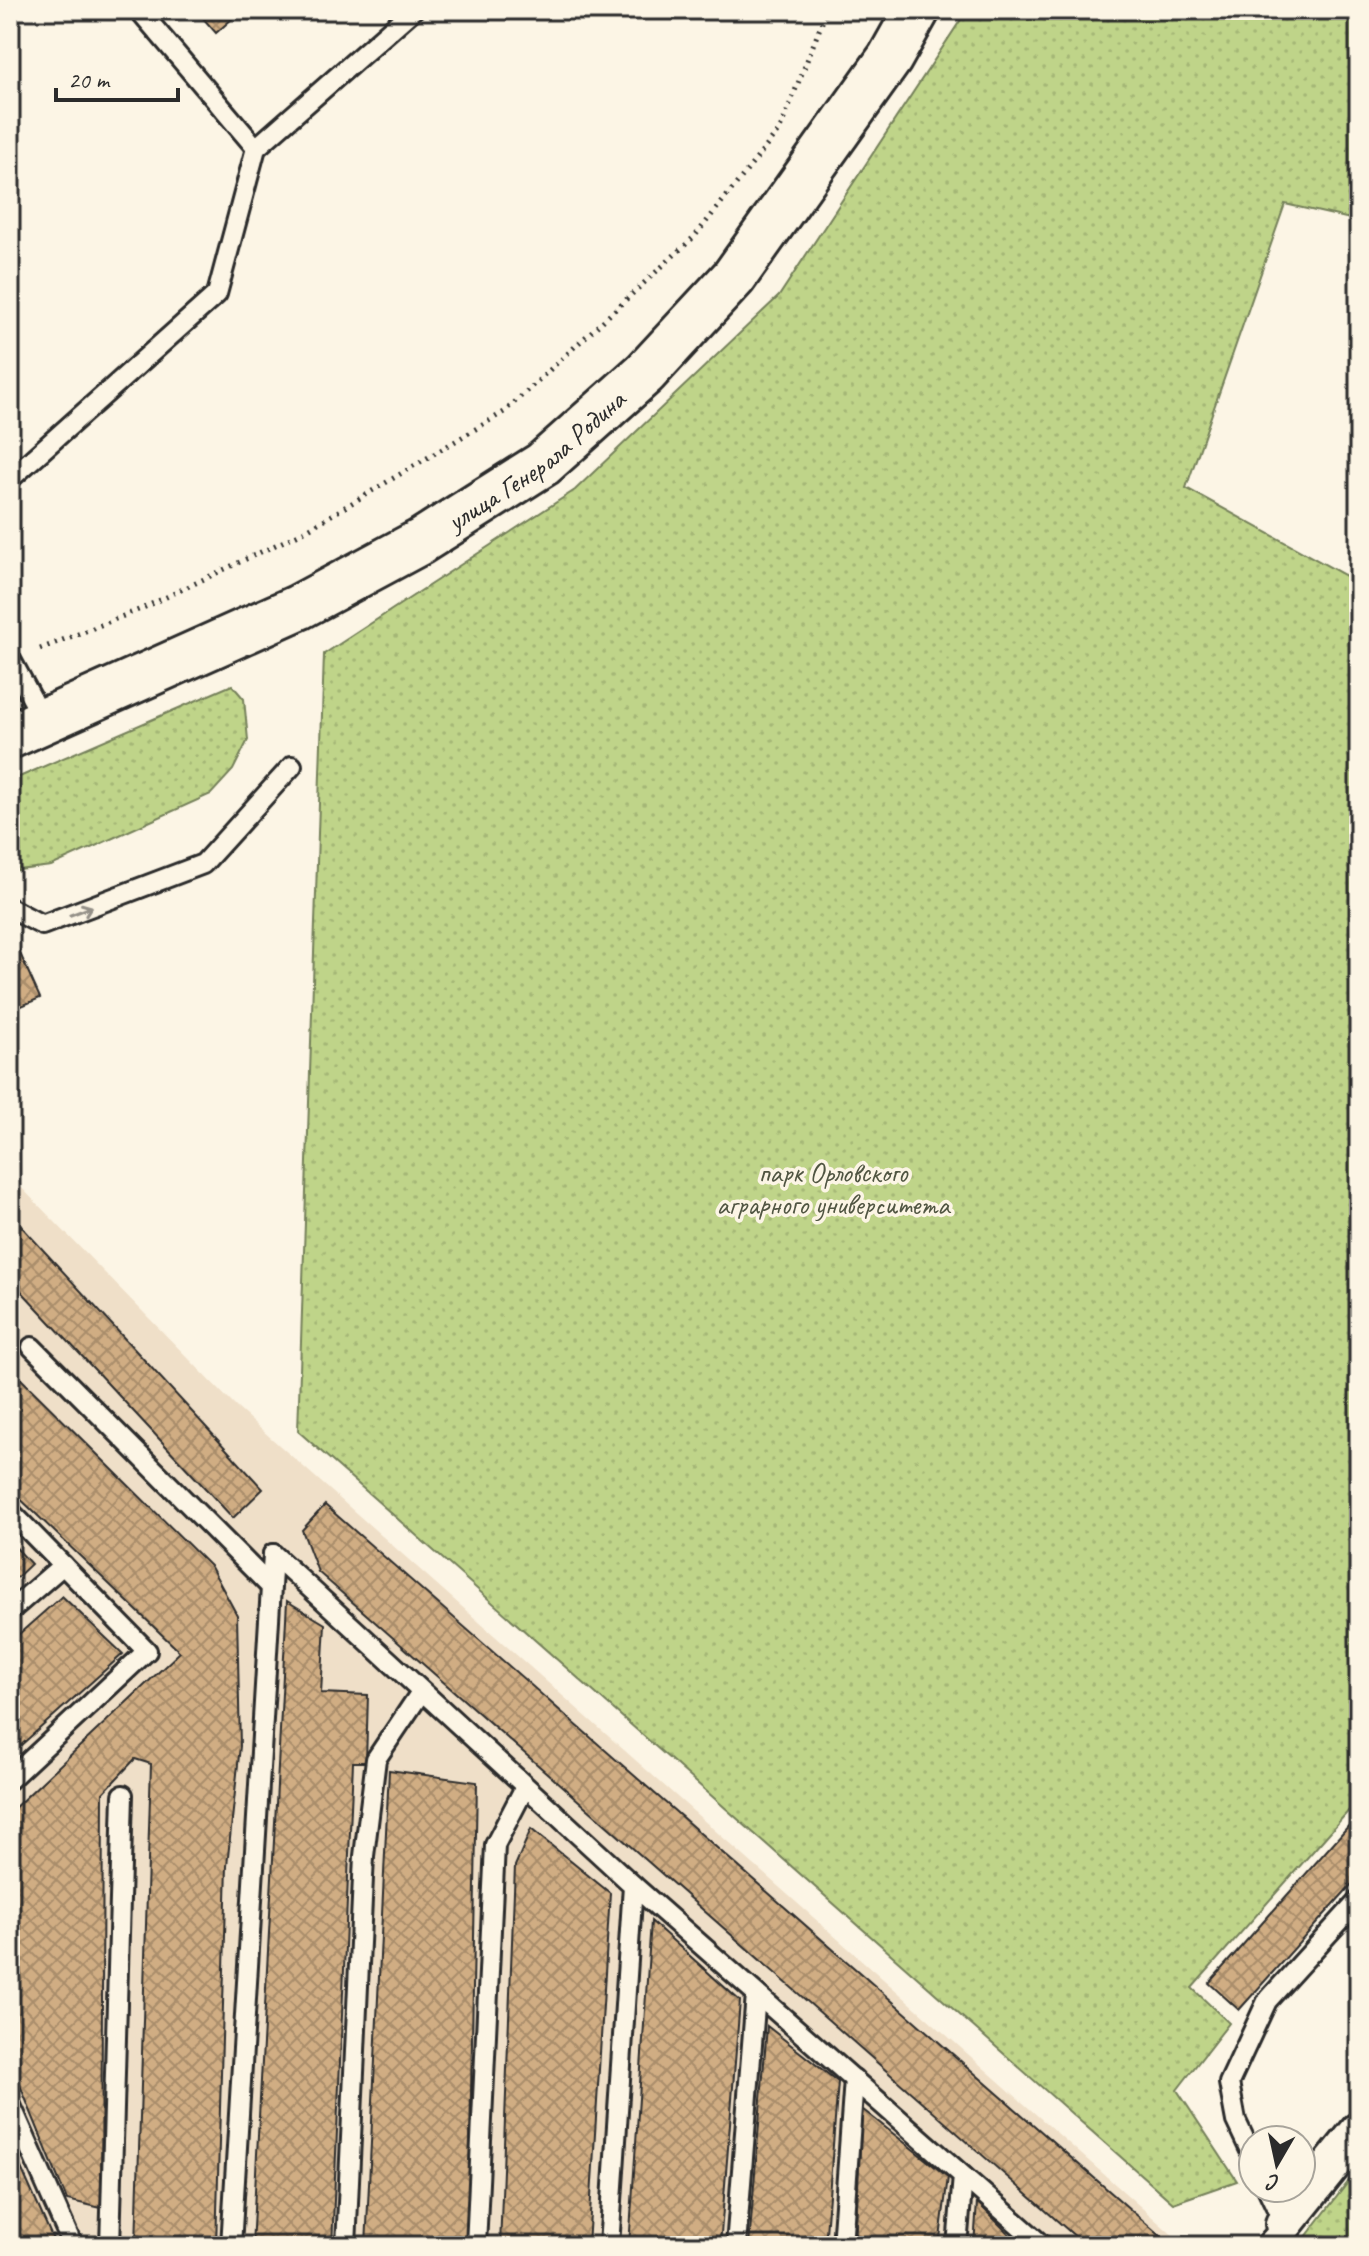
<svg xmlns="http://www.w3.org/2000/svg" width="1369" height="2256" viewBox="0 0 1369 2256" font-family="Caveat,sans-serif">
<defs>
<pattern id="green-dots" width="8" height="8" patternUnits="userSpaceOnUse" patternTransform="scale(2)"><rect width="8" height="8" fill="#bfd489"/><path d="M2 2h.1M6 6h.1" fill="none" stroke="#a4b676" stroke-width="1.8" stroke-linecap="round"/></pattern>
<pattern id="building-cross-hatch" width="8" height="8" patternUnits="userSpaceOnUse" patternTransform="scale(2)"><rect width="8" height="8" fill="#d0ad83"/><path d="M0 0l8 8M0 8l8-8" fill="none" stroke="#a98d6b"/></pattern>
</defs>
<rect width="100%" height="100%" fill="#fcf5e5"/>
<filter id="ink" filterUnits="userSpaceOnUse"><feTurbulence type="fractalNoise" baseFrequency=".0125" numOctaves="2"/><feDisplacementMap in="SourceGraphic" scale="16" xChannelSelector="R" yChannelSelector="G"/><feConvolveMatrix kernelMatrix="1 2 1 2 8 2 1 2 1" color-interpolation-filters="sRGB"/></filter>
<g filter="url(#ink)">
<!-- built -->
<path fill="#efdfc8" d="M10,1176L236,1407L1185,2246H10Z"/>
<!-- green -->
<g fill="url(#green-dots)" stroke="#75805a" stroke-width="2">
<path d="M972,10H1359V221L1285,204L1186,488L1359,583V1799L1192,1988L1229,2023L1177,2090L1237,2181L1173,2203L298,1431L324,654L575,490L779,296L962,18Z"/>
<path d="M232,685L244,699L248,740L233,770L211,794L51,866L10,871V781Z"/>
<path d="M1359,2168V2246H1299Z"/>
</g>
<!-- building -->
<g fill="url(#building-cross-hatch)" stroke="#2b2b2b" stroke-width="2">
<path d="M196,10H242L216,33Z"/>
<path d="M10,931L40,998L10,1011Z"/>
<path d="M10,1214L263,1489L233,1518L10,1279Z"/>
<path d="M10,1368L211,1567L237,1615L240,1746L227,1866L216,2246H136L151,1764L135,1759L103,1793L101,2208L67,2200L10,2061V1812L180,1652L10,1489Z"/>
<path d="M325,1505L1172,2246H1086L318,1572L302,1530Z"/>
<path d="M10,1541L31,1564L10,1584Z"/>
<path d="M62,1596L123,1654L10,1755V1642Z"/>
<path d="M287,1601L325,1624L321,1693L368,1695L366,1762H353L332,2246H252Z"/>
<path d="M389,1770L477,1782L468,2246H366Z"/>
<path d="M1359,1814V1876L1239,2010L1209,1983Z"/>
<path d="M531,1829L610,1893L588,2246H500L515,1866Z"/>
<path d="M651,1921L740,2001L720,2246H629Z"/>
<path d="M767,2026L838,2082L825,2246H749Z"/>
<path d="M862,2109L948,2177L939,2246H855Z"/>
<path d="M10,2143L56,2246H10Z"/>
<path d="M977,2202L1021,2246H974Z"/>
</g>
<g fill="none" stroke-linecap="round" stroke-linejoin="round">
<!-- service casing -->
<g stroke="#2b2b2b" stroke-width="24">
<g id="service">
<path d="M139,10L256,148"/>
<path d="M10,479L217,294L256,148L413,10"/>
<path d="M10,658L44,721"/>
<path d="M10,908L42,925L203,864L292,766"/>
<path d="M32,1347L270,1586"/>
<path d="M10,1511L147,1651L10,1779"/>
<path d="M273,1554L633,1885L609,2246"/>
<path d="M10,1611L63,1565"/>
<path d="M633,1885L1043,2246"/>
<path d="M10,2103L73,2246"/>
<path d="M1253,2157L1236,2121L1229,2083L1267,2001L1359,1900"/>
<path d="M110,2246L123,1795"/>
<path d="M231,2246L273,1554"/>
<path d="M346,2246L364,1856L376,1759L421,1692"/>
<path d="M476,2246L495,1845L525,1787"/>
<path d="M736,2246L756,1994"/>
<path d="M842,2246L854,2079"/>
<path d="M957,2246L963,2176"/>
<path d="M1264,2246L1284,2224L1267,2188"/>
</g>
</g>
<!-- minor casing -->
<g stroke="#2b2b2b" stroke-width="42">
<path id="minor" d="M1284,2224L1359,2131"/>
</g>
<!-- secondary casing -->
<g stroke="#2b2b2b" stroke-width="50">
<g id="secondary">
<path id="s1" d="M10,736L299,607L420,542L543,464L645,373L734,277L890,58L917,10"/>
</g>
</g>
<!-- path -->
<path stroke="#2b2b2b" stroke-width="5" stroke-dasharray="2 6" stroke-linecap="butt" d="M40,649L141,609L305,531L504,412L695,236L780,129L827,10"/>
<!-- service -->
<use href="#service" stroke="#fcf5e5" stroke-width="18"/>
<!-- minor -->
<use href="#minor" stroke="#fcf5e5" stroke-width="36"/>
<!-- secondary -->
<use href="#secondary" stroke="#fcf5e5" stroke-width="44"/>
</g>
<!-- one-way arrows -->
<defs><path id="oneway-shaft" d="M-6 0H5M1.5-3L5.5 0L1.5 3" fill="none" stroke-width="1.6" stroke-linecap="round" stroke-linejoin="round" transform="scale(2)"/></defs>
<use stroke="#949088" href="#oneway-shaft" transform="translate(81 911) rotate(-21)"/>
</g>
<g text-anchor="middle" stroke-width="7" stroke-linejoin="round" paint-order="stroke">
<!-- street labels -->
<g font-size="28" fill="#2b2b2b" stroke="#fcf5e5">
<text dy="10" stroke="none"><textPath href="#s1" startOffset="596">улица Генерала Родина</textPath></text>
</g>
<!-- park labels -->
<g font-size="28" fill="#505542" stroke="#fcf5e5">
<text x="833" y="1182">парк Орловского<tspan x="833" dy="32">аграрного университета</tspan></text>
</g>
</g>
<!-- margin -->
<rect width="1369" height="2256" fill="none" stroke="#fcf5e5" stroke-width="40"/>
<rect x="20" y="20" width="1329" height="2216" fill="none" stroke="#2b2b2b" stroke-width="3" filter="url(#ink)"/>
<!-- north arrow -->
<g transform="translate(1277 2164) rotate(189)"><circle r="38" fill="#fcf5e5" stroke="#a8a49b" stroke-width="2"/>
<path d="M0-6L14 30L0 20L-14 30Z" fill="#2b2b2b"/>
<text y="-12" font-size="22" font-weight="bold" text-anchor="middle" fill="#2b2b2b">С</text>
</g>
<!-- scale -->
<path d="M56 88v12h122v-12" fill="none" stroke="#2b2b2b" stroke-width="4"/>
<text x="68" y="88" font-size="24" fill="#2b2b2b" stroke="#fcf5e5" stroke-width="6" paint-order="stroke">20 m</text>
</svg>
